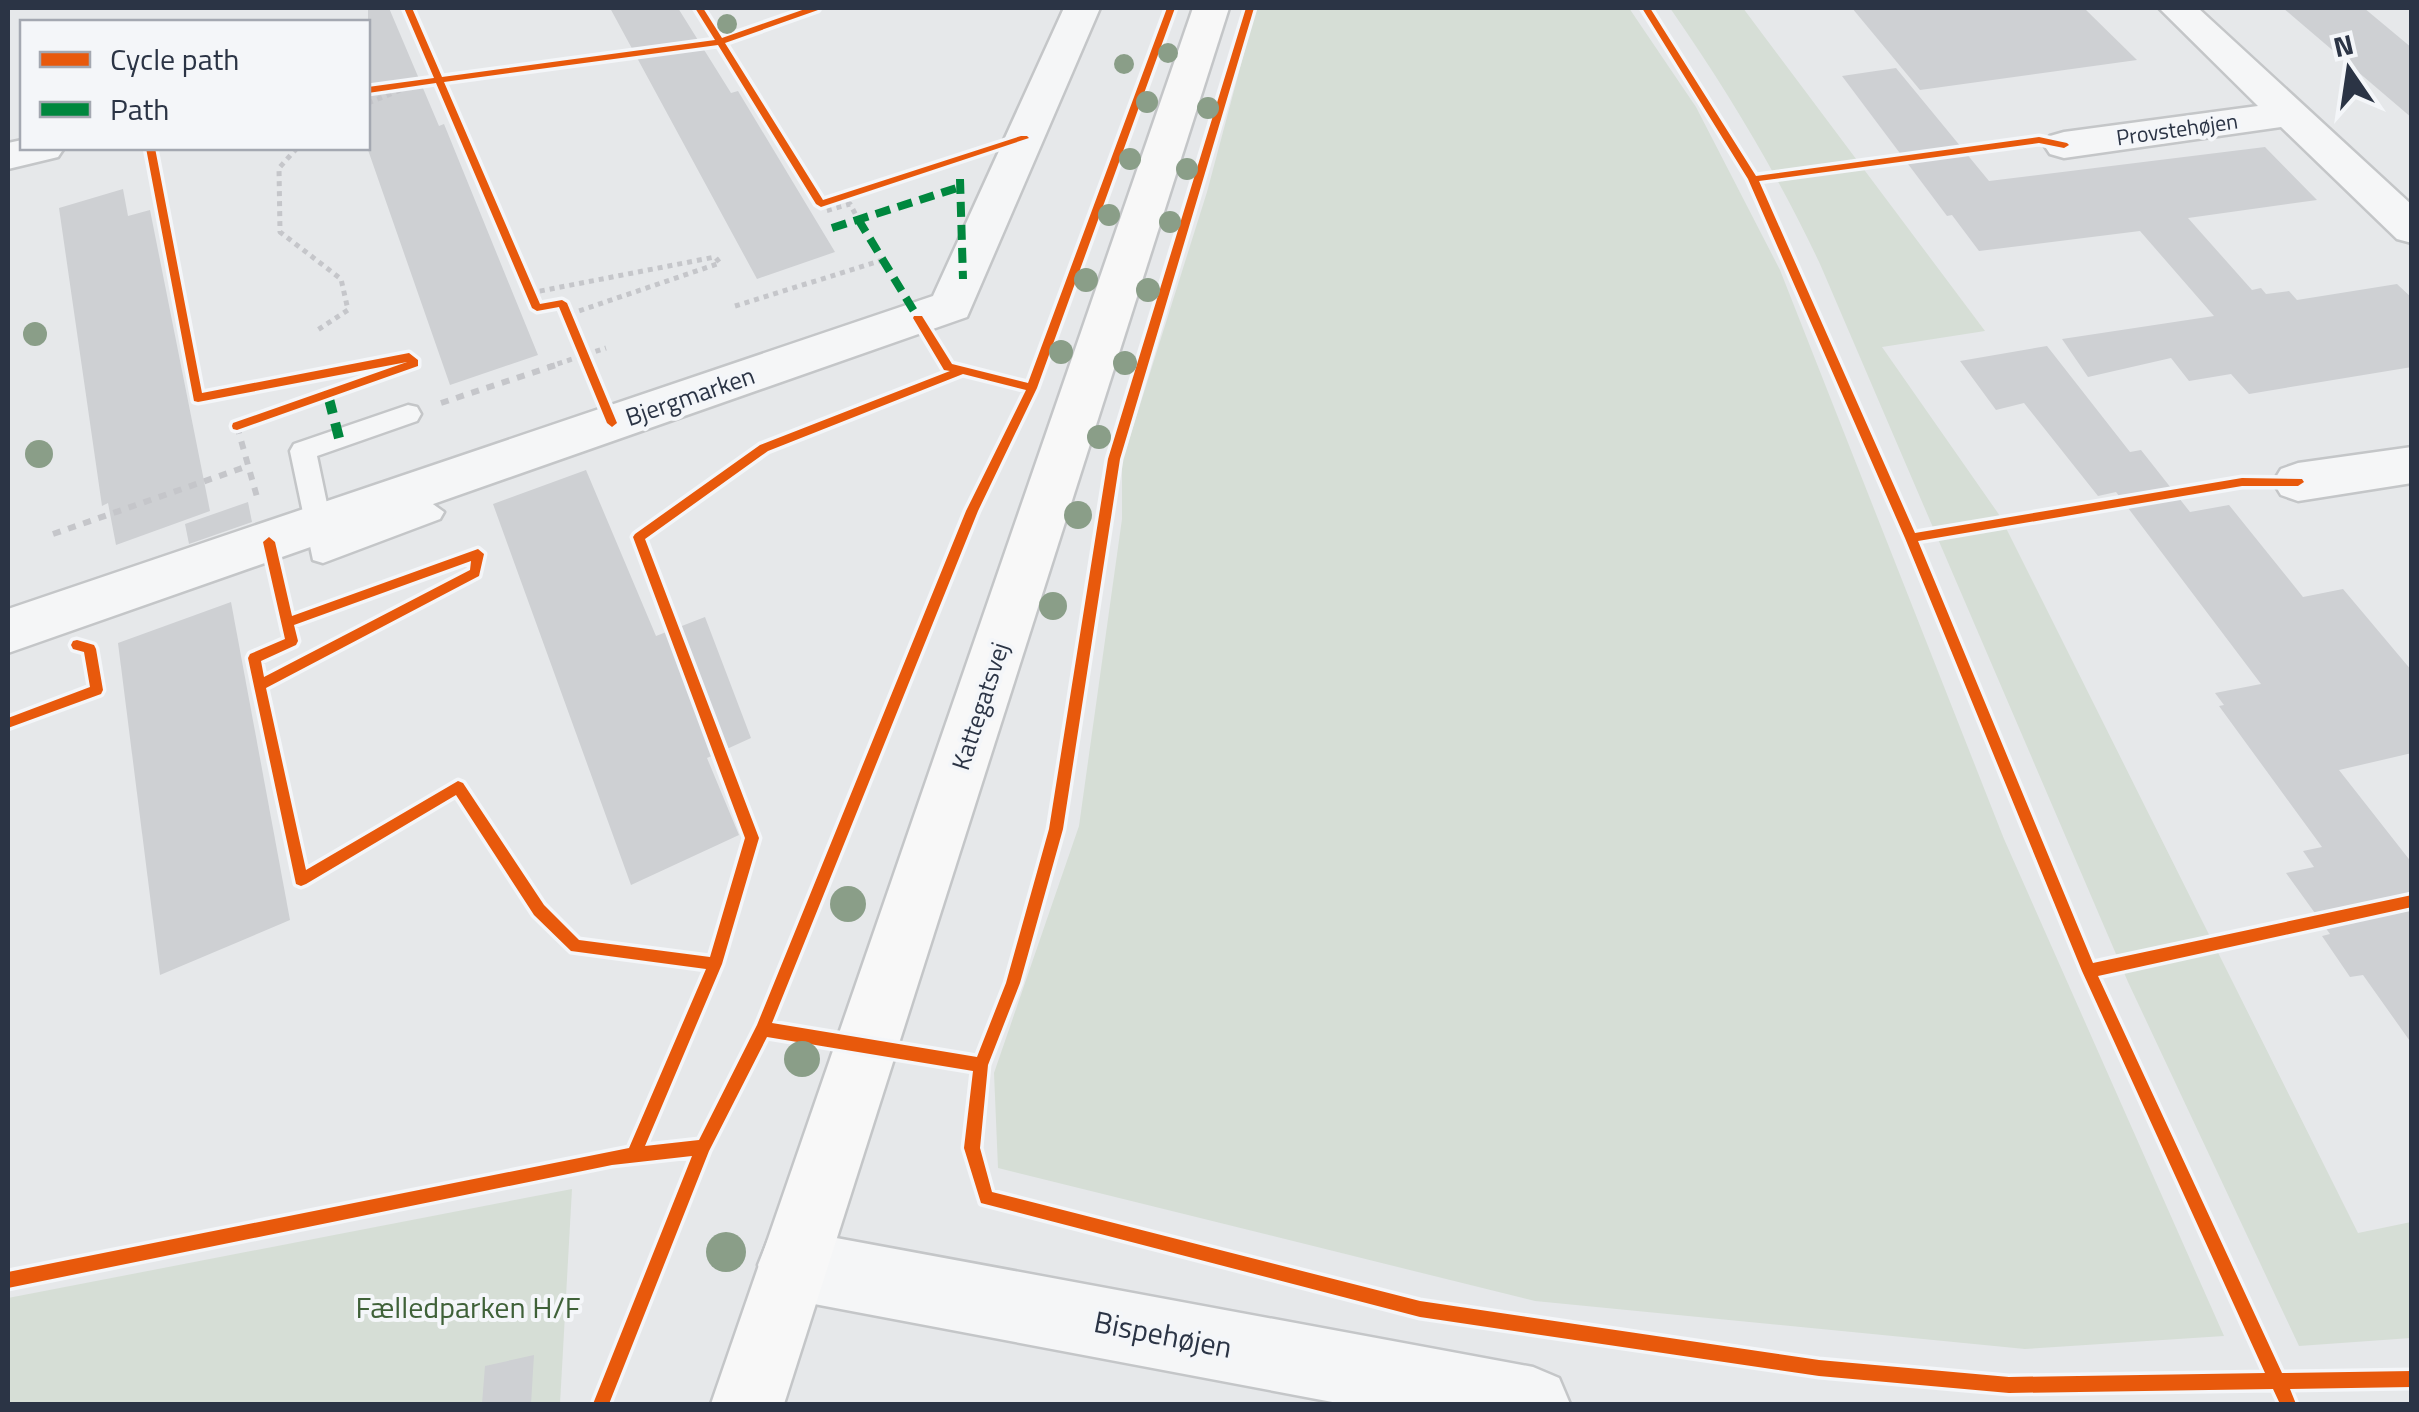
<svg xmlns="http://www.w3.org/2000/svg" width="2419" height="1412" viewBox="0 0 2419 1412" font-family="'Titillium Web',sans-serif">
<rect width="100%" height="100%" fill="#e6e8ea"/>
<!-- green -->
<g fill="#d6ded6">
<path d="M1256,8H1629L1696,107L1780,270L2004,839L2224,1336L2025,1349L1535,1301L998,1168L994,1073L1079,826L1122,519V462L1207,192Z"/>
<path d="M1670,8H1743L1985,331L1882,347L2000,516L2358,1233L2411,1222V1338L2299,1346L2128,982L1820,264C1777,173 1727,90 1670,8Z"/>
<path d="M572,1189L560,1404H8V1298Z"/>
</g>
<!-- building -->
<g fill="#ced0d3">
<path d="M368,8H389L439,126L444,124L538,355L450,385L368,150Z"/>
<path d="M610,8H678L731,93L738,91L835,252L757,279Z"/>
<path d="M1852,8H2084L2137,60L1920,90Z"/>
<path d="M2283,8H2364L2412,48V118Z"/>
<path d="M1896,68L1989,181L2265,147L2317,200L2188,218L2252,290L2261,288L2266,294L2289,291L2297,300L2397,284L2412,298V367L2249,394L2231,374L2189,381L2171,358L2088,377L2062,339L2214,316L2140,231L1979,251L1952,215L1947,216L1842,76Z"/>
<path d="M123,189L128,216L150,210L210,511L116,545L108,503L102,506L59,208Z"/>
<path d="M2047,346L2130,452L2141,450L2190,512L2229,505L2303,597L2343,589L2412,671V753L2339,770L2412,863V1044L2363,975L2350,977L2322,936L2330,934L2286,873L2314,867L2303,851L2322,847L2219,706L2224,705L2215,693L2261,684L2116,492L2098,496L2024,403L1996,410L1960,361Z"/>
<path d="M586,470L656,636L705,617L751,738L707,758L739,835L631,885L493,504Z"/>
<path d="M248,502L252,522L189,544L185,524Z"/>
<path d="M231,602L290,920L160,975L118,643Z"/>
<path d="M534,1355L531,1404H482L485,1366Z"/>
</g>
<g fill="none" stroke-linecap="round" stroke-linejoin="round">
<!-- lane casing -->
<g stroke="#c4c6c8" stroke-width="5">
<path id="lane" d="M408,405L417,407L421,414L417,421L317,456L334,537L430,502L444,512L440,519L323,563L313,560L290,451L294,444Z"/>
</g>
<!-- street casing -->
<g stroke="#c4c6c8" stroke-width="5">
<g id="street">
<path d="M1064,8H1100L967,317L8,653V609L933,296Z"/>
<path d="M2159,8H2198L2412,205V243L2397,239L2281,127L2064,158L2050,154L2044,145L2050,136L2064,132L2258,106Z"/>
<path d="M22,140V148H64L58,157L8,169V143Z"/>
<path d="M2412,447V483L2298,501L2281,495L2273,482L2281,469L2298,463Z"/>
<path d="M793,1230L1533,1367L1559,1378L1570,1404H1343L793,1300L768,1290L758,1265L768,1240Z"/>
</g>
</g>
<!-- secondary casing -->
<g stroke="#c4c6c8" stroke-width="5">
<path id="secondary" d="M1193,8H1229L784,1404H711Z"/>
</g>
<!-- path-far1 -->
<g stroke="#c5c6ca" stroke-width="5" stroke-dasharray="5 5" stroke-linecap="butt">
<path d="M368,103L413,85"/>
<path d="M297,148L279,168L280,232L341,279L348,310L316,331"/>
<path d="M821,204L825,211L850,204L858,219"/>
<path d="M530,293L715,257L720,263L567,315"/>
<path d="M735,306L883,260"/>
<path d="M548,367L606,348"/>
</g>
<!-- path -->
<g stroke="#c5c6ca" stroke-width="6" stroke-dasharray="8 8" stroke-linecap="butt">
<path d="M441,403L556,365"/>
<path d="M237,426L257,497"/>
<path d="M53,534L248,466"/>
<path d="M254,658L292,641L279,586"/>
</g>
<!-- lane -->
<use href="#lane" fill="#f5f6f7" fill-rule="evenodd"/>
<!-- street -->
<use href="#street" fill="#f5f6f7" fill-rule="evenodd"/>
<!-- secondary -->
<use href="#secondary" fill="#f8f8f8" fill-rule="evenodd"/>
<!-- quiet-far1 -->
<g stroke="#00873e" stroke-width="8" stroke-dasharray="15 8" stroke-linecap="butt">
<path d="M960,179L963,279"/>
<path d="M858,219L923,326"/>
<path d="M832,228L960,187"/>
</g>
<!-- quiet -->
<path stroke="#00873e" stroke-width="10" stroke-dasharray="19 10" stroke-linecap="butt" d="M328,395L339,438"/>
<!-- cycleway casing -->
<g stroke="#f4f6f9" stroke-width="7">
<g id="cycleway">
<path d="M404,8H412L442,77L715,40L695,8H703L722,38L808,8H819L818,10L725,43L823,200L1021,136H1027L1029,138L821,207L816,204L718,45L444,82L540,304L562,300L567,303L617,423L612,427L607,423L559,307L537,311L532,308L436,83L368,93V87L434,78Z"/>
<path d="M1167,8H1175L1037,388L978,511L772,1023L977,1057L1006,983L1049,829L1108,459L1246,8H1254L1120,459L1063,829L1020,983L988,1065L980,1148L992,1192L1420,1301L1819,1360L2009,1377L2265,1373L2082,971L1905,538L1748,179L1642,8H1650L1756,176L2039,137L2067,143L2069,145L2064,148L2039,143L1759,181L1915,533L2242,478L2302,479L2304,482L2298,486H2242L1918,541L2093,963L2412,895V907L2098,976L2282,1373L2412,1371V1387L2290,1389L2296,1404H2280L2273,1389L2009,1393L1819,1376L1420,1317L981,1203L964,1148L973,1071L767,1037L709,1151L609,1404H593L692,1156L612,1165L8,1288V1272L629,1148L706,969L571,951L534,915L456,795L306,884L301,886L296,884L248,658L250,654L285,639L263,542L269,537L275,542L292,616L478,549L484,554L479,576L266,688L306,870L458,781L463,783L544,905L579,940L710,957L745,838L633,537L635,534L760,445L950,371L944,370L913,318L914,316H922L952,364L1028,383ZM963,374L1026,390L966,511L757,1025L699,1140L645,1146L722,964L759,838L645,539L768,451ZM471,561L470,570L264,677L261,661L296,645L298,641L294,625Z"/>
<path d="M146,148H155L202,393L409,353L418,360V366L237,430L233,429L232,426L233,423L407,362L198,402L194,401Z"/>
<path d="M77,640L94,645L96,649L103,690L101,694L8,728V718L90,687L84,652L73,649L71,645L73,641Z"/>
</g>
</g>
<!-- cycleway -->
<use href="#cycleway" fill="#e8590c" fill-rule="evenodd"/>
</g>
<!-- trees -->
<g fill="#8a9e88">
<circle cx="727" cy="24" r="10"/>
<circle cx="1168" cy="53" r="10"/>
<circle cx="1124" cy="64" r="10"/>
<circle cx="1147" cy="102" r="11"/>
<circle cx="1208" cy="108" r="11"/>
<circle cx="1130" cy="159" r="11"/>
<circle cx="1187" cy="169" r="11"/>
<circle cx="1109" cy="215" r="11"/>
<circle cx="1170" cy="222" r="11"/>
<circle cx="1086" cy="280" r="12"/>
<circle cx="1148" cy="290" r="12"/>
<circle cx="35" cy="334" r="12"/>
<circle cx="1061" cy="352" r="12"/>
<circle cx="1125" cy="363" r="12"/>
<circle cx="1099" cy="437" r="12"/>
<circle cx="39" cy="454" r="14"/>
<circle cx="1078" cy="515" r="14"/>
<circle cx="1053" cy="606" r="14"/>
<circle cx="848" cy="904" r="18"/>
<circle cx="802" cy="1059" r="18"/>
<circle cx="726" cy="1252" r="20"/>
</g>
<g text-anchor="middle" stroke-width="8" stroke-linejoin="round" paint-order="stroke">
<!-- far-street labels -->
<g font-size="22" fill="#2b3445" stroke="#f4f6f9">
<text transform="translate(2177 129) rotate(-8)" y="8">Provstehøjen</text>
</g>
<!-- street labels -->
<g font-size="25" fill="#2b3445" stroke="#f4f6f9">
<text transform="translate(690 396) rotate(-19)" y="9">Bjergmarken</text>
<text transform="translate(980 706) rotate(-72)" y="9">Kattegatsvej</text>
</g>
<!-- near-park labels -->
<g font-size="30" fill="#3f6138" stroke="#f4f6f9">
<text x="468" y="1318">Fælledparken H/F</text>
</g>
<!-- near-street labels -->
<g font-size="30" fill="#2b3445" stroke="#f4f6f9">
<text transform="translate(1163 1335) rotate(11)" y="10">Bispehøjen</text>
</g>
</g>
<!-- border -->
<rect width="2419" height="1412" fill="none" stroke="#2b3445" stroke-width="20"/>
<!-- legend -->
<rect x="20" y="20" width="350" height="130" fill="#f4f6f9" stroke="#a4a8b1" stroke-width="2.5"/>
<rect x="40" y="52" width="50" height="15" fill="#e8590c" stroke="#a4a8b1" stroke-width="2.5"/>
<text x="110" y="70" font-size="30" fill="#2b3445">Cycle path</text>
<rect x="40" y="102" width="50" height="15" fill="#00873e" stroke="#a4a8b1" stroke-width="2.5"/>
<text x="110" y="120" font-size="30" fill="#2b3445">Path</text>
<!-- north arrow -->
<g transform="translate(2349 70) rotate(347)" stroke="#f4f6f9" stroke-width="8" paint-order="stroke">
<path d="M0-8L18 38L0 25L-18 38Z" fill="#2b3445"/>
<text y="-15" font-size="28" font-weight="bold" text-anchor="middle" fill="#2b3445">N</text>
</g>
</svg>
